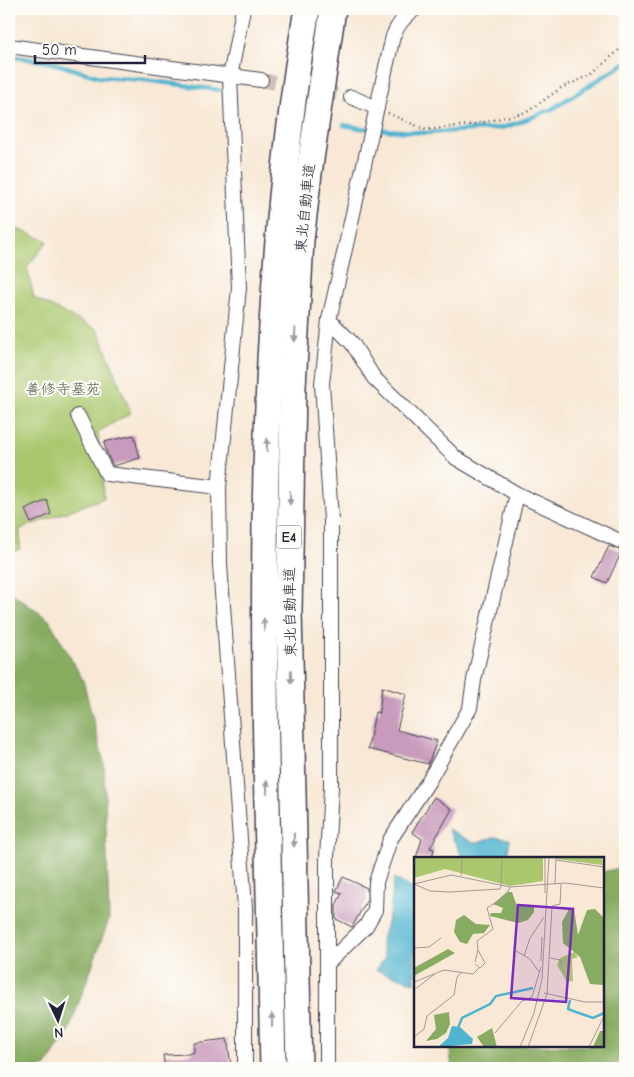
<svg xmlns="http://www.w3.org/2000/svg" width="634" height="1077" viewBox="0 0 634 1077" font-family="'Comic Neue','Klee One',sans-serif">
<rect width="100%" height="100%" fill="#fdfcf7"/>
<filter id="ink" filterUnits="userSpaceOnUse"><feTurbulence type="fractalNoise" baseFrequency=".02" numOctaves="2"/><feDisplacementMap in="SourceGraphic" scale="10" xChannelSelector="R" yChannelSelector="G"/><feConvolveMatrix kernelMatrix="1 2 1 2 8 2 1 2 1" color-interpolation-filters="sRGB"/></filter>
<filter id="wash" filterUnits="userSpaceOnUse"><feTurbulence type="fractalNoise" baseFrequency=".0096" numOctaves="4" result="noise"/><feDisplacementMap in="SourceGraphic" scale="20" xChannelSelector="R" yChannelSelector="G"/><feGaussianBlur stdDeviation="1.12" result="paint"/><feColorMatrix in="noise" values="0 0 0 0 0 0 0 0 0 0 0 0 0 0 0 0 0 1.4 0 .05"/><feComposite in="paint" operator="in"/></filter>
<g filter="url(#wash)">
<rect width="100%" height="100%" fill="#f8e8d5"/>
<!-- green -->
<path fill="#aac76e" stroke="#667454" d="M9,226L48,241L27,267L34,298L98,330L131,413L98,432L104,498L20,529V549L9,554Z"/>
<!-- forest -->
<g fill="#87ac61" stroke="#54674e">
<path d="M9,591L49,620L83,680L104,763L109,919L69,1030L46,1066L41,1068H9Z"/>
<path d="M619,868L625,869V1068L593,1065L584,1068H452L449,1046H603V872Z"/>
</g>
<!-- water -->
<g fill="#50b4cf" stroke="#396b85">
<path d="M448,829L474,843L494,837L510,839L507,858H463Z"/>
<path d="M394,878L415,890V983L376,970L385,958L381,943L390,912Z"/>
</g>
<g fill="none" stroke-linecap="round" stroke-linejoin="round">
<!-- stream -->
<g stroke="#50b4cf" stroke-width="4.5">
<path d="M9,56L49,62L100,77L145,80L219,90"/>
<path d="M344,125L360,128L426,133L502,128L520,122L552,109L625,63"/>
</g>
</g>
<g id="blocks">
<!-- building -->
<g fill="#c89abc">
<path d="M134,435L140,458L113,466L107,454L104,442Z"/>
<path d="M47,500L51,514L31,523L25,510Z"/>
<path d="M609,546L622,551L607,583L594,577Z"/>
<path d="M382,687L406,694L397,730L437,741L428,764L368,749L375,712L379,713Z"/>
<path d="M434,797L452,809L430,848L434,849L432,858H416L422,839L412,832Z"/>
<path d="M343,877L367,888V900L352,927L336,919V905L342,893L336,891Z"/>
<path d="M227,1039L231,1065L205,1068H165L163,1055L189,1054L194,1052V1043Z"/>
</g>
</g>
</g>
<g filter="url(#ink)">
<use href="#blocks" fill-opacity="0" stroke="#424052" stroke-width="1"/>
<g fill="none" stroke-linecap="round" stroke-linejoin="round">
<!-- street-tunnel -->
<path stroke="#cdc0b6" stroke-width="14" stroke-dasharray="14 7" stroke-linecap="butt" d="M261,80L351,97"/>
<!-- street casing -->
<g stroke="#424052" stroke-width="16">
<g id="street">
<path d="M243,9L230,77L239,288L219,487L220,565L245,908V1068"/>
<path d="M9,46L261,80"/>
<path d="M351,97L377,108"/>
<path d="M329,320L352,343L374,378L456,458L517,494L622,542"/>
<path d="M78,416L107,474L219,487"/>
<path d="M328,963L366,926L375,910L376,882L390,840L428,782L470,708L474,680L517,494"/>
<path d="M327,1068V858L331,788V519L322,384L329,320L393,36C398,24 404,16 415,9"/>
</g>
</g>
<!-- highway casing -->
<g stroke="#424052" stroke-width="28">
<g id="highway">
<path d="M273,1068C266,716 247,358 307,9"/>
<path d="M299,1068L289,611L293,387L301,240L309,173L333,9"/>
</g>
</g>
<!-- path -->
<path stroke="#424052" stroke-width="2.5" stroke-dasharray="1 4" stroke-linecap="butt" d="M388,113L426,130L476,124L527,112L561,88L591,75L620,49L625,46"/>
<!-- street -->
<use href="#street" stroke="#fff" stroke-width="14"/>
<!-- highway -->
<use href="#highway" stroke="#fff" stroke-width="25"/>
</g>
<!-- one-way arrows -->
<defs><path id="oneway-solid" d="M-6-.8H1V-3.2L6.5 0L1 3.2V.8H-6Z" transform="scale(1.25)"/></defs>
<g fill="#9c9ca7">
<use href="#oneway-solid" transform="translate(295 335) rotate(93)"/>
<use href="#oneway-solid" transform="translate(267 445) rotate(-88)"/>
<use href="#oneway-solid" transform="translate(290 498) rotate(91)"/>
<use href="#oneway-solid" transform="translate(264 625) rotate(-91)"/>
<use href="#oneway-solid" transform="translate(291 677) rotate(89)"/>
<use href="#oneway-solid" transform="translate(267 787) rotate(-91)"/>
<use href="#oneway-solid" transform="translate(294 840) rotate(89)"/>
<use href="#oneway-solid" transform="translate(272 1020) rotate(-91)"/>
</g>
</g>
<g text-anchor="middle" stroke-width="4" stroke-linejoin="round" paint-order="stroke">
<!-- shield labels -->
<rect fill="#fdfcf7" stroke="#646373" stroke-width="1" x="276.5" y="525.5" width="25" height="23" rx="4"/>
<g font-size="14" font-weight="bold" fill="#22223b">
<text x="289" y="542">E4</text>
</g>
<!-- street labels -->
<g font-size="15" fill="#22223b" stroke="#fdfcf7">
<text transform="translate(305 208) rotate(-84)" y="5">東北自動車道</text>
<text transform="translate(290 612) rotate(-91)" y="5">東北自動車道</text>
</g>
<!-- park labels -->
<g font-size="15" fill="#525c4d" stroke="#fdfcf7">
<text x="63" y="394">善修寺墓苑</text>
</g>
</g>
<!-- overview -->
<g transform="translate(414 857)">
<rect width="190" height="190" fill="#f8e8d5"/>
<path d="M0,0H129V24L96,29L31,12L0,21ZM143,0H188V8L143,2ZM160,95L164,100L158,102L159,124L153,125L143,108L146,101Z" fill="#aac76e"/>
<path d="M93,35H98L103,49H120V55L114,63L104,66L76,59L77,56H87L89,51L79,47ZM155,52H160L164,78L173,53L181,52L190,61V128L176,127L166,100L149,86L148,65ZM50,58L62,67L76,68L70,76L59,77L53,87L46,85L40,75L42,63ZM34,92L41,96L0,119V111ZM35,155L36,167L32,176L23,182L12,184L22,172L20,158ZM78,171L83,190H70L63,180ZM186,174H190V190H179Z" fill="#87ac61"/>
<path d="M38,169L46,170L59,182L58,187L24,190L34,181Z" fill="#50b4cf"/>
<path fill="none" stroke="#50b4cf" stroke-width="2.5" d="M156,143L154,152L162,155L179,161L190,156M44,171L48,161L76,147L82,139L119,131"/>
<path fill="none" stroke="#a29997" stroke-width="1" d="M142,3L190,10M47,19L48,0M0,27L37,18L96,30L151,26L190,31M0,27L16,34L36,35L86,32L87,29M141,27L142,0M87,29L88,0M131,36V0M0,91L15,90L27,81M64,93L63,84L79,72L73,51L92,39L96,30M102,94L116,102L125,115M110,99L116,81L130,60M136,101L146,103L148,108M127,104L128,80M61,105L64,93L71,106L66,111L61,107M0,125L30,113L59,117L65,111M0,133L21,117M130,136L171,145H190M81,176L108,144L118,140L127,110M0,180L10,172L13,159L40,138L43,120L48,115M106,190L120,156L128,122L135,0M114,190L133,137L138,49L146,47L147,27M175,190L190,159"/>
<path fill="#7b2cbf" fill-opacity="0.15" stroke="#7b2cbf" stroke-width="2.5" d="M104,48L159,52L152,145L97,141Z"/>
<rect width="190" height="190" fill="none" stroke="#22223b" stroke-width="2.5"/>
</g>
<!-- margin -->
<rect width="634" height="1077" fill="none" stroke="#fdfcf7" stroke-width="30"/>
<!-- north arrow -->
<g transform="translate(58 1020) rotate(176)" stroke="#fdfcf7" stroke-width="4" paint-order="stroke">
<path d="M0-4L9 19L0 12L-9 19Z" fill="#22223b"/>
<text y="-8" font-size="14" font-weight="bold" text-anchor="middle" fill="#22223b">N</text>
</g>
<!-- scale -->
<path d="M35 55v8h110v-8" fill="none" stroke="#22223b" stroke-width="2.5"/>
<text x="42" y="55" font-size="15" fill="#22223b" stroke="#fdfcf7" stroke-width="4" paint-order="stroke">50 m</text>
</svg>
